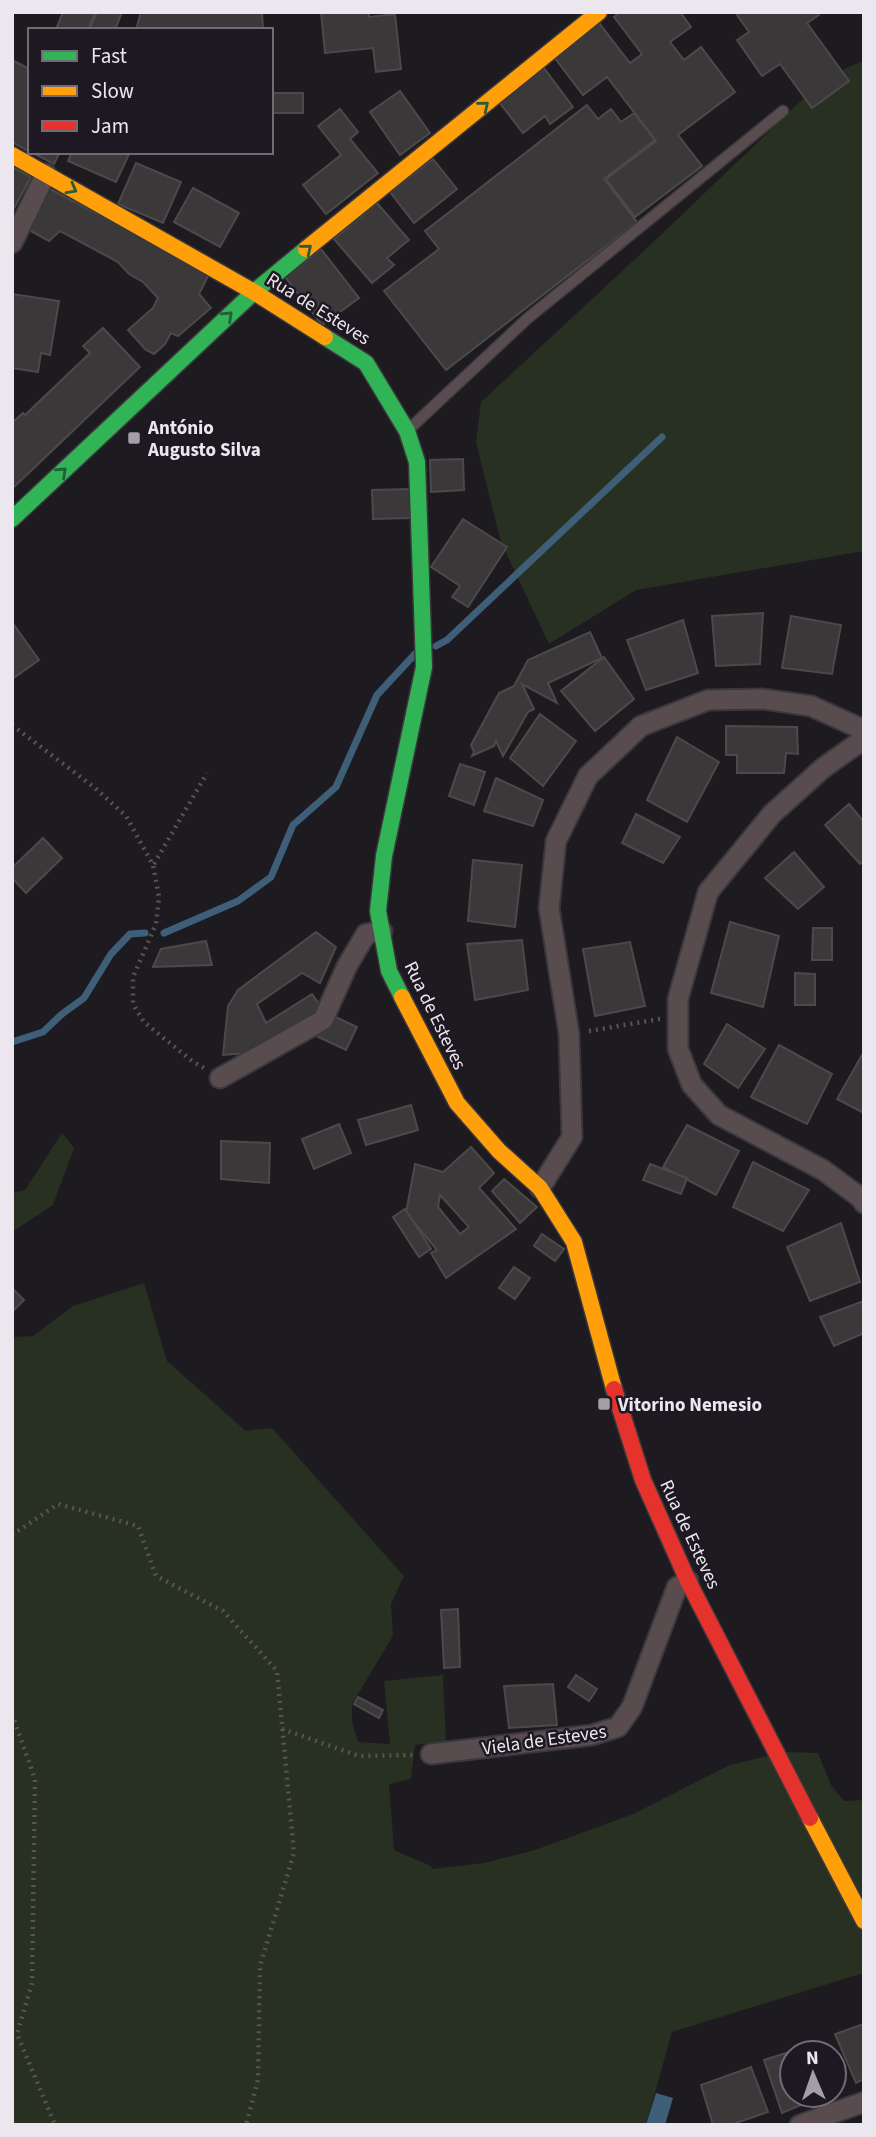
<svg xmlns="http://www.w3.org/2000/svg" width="876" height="2137" viewBox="0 0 876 2137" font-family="'Source Sans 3',sans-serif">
<rect width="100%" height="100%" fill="#1d1a20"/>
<!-- green -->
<g fill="#273021">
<path d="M864,60V551L636,590L549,644L501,542L476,442L481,402L647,248L825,78Z"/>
<path d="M62,1133L74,1148L53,1205L12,1232V1193L25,1190Z"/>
<path d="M144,1283L167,1361L246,1431L272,1428L404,1576L391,1604L393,1636L352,1704V1721L358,1742L390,1744L384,1681L443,1675L446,1741L415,1745L411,1779L389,1784L394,1850L431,1866L432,1869L484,1863L535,1850L633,1814L730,1765L784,1752L818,1753L831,1785L844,1801L864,1800V1973L672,2032L646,2125H12V1337L33,1336L73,1306Z"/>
</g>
<!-- water -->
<path fill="#3f5f79" d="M656,2093L673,2098L665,2125H646Z"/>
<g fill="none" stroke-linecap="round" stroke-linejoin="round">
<!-- stream -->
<g stroke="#3f5f79" stroke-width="7">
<path d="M436,646L447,640L662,437"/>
<path d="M164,933L238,901L271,877L293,825L336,787L377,695L415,654"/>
<path d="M12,1042L43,1032L62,1014L84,998L111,954L130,934L145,933"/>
</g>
</g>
<!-- building -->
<g fill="#3b3839" stroke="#4c494a" stroke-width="2" fill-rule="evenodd">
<path d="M63,12H95L88,30H66L57,27Z"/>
<path d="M97,12H122L115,30H89Z"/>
<path d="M141,12H262L263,30H136Z"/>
<path d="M321,12H369V17L395,14L401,69L376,72L373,48L325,53Z"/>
<path d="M620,12H680L691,27L670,42L684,60L701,47L735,92L678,135L702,166L635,217L606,179L656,141L607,77L583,95L554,57L599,23L630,63L642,54L614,17Z"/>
<path d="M741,12H817L819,15L807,23L849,81L812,108L780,64L762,76L737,40L749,32L737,15Z"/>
<path d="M14,61L30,69V152L12,142V65Z"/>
<path d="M544,68L573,107L550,124L545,116L523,133L499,102Z"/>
<path d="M400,91L430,133L400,155L370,112Z"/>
<rect x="271" y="93" width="32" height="20"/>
<path d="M587,105L598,119L611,109L621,122L634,113L655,140L604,179L637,222L446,370L384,291L439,249L425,231Z"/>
<path d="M340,109L358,132L350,139L378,173L326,214L303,185L341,155L318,126Z"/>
<path d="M31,152H60L54,164Z"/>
<path d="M72,152H130L116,182L68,161Z"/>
<path d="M433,159L457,189L414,223L390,192Z"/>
<path d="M136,163L181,182L163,223L118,204Z"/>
<path d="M12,167L31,177L13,210L12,209Z"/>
<path d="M48,188L210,272L199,294L211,308L178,336L171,333L165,344L154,354L146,350L128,330L153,308L158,298L143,282L129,274L118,262L60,231L49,241L27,229Z"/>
<path d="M193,188L239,213L220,247L174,222Z"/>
<path d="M377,203L409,240L387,258L394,265L372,283L334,239Z"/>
<path d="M321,249L359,298L322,325L285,277Z"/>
<path d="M12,294L59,301L50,355L41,353L38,372L12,368Z"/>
<path d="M103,328L140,367L13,488L12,423L23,413L25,415L90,353L83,346Z"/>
<path d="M463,459L464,490L431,492L430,460Z"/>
<path d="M410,489L411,518L373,519L372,490Z"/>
<path d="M463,519L507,547L468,607L452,597L460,586L431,567Z"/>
<path d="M763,613L760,664L716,666L712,616Z"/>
<path d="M791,616L841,625L832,674L782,668Z"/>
<path d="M683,620L698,673L646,690L627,640Z"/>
<path d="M12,622L39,660L12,679Z"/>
<path d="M590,632L602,658L548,683L557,703L522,684L534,709L528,712L503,756L496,741L494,746L472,756L474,752L471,745L499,693L514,686L528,660Z"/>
<path d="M604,657L634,699L595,731L561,691Z"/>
<path d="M540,714L576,741L543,786L510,758Z"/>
<path d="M726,726L797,727L798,754L786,753L784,773H737V755H726Z"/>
<path d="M677,737L719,762L687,822L647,800Z"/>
<path d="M460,764L485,772L474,805L449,796Z"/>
<path d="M496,778L543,800L533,826L484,811Z"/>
<path d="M849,804L864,822V861L860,864L825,825Z"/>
<path d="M636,814L680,837L663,863L622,843Z"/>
<path d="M43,838L62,858L26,893L12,878V868Z"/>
<path d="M794,852L824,887L798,909L765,878Z"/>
<path d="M473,860L522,865L515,927L468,921Z"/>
<path d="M730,922L779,936L763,1007L711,993Z"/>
<path d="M813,928H832V960H812Z"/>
<path d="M316,932L336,947L320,983L302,973L257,1004L266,1023L312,994L325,1012L250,1053L223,1055L228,1006L238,990Z"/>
<path d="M522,940L528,990L475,1000L467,944Z"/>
<path d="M206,941L212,965L153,967L161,949Z"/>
<path d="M630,942L645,1006L595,1016L583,949Z"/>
<path d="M795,973L815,974V1005H795Z"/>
<path d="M323,1011L357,1027L346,1050L312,1034Z"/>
<path d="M727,1024L765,1049L738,1088L704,1064Z"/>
<path d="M779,1045L832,1074L807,1124L751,1097Z"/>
<path d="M862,1055L864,1056V1113L837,1099Z"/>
<path d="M411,1105L418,1130L366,1145L358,1120Z"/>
<path d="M339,1124L351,1153L314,1169L302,1139Z"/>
<path d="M687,1125L739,1151L716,1195L663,1167Z"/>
<path d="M221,1141L270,1143L269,1183L221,1179Z"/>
<path d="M471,1147L494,1173L479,1188L516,1229L446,1278L431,1253L437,1250L406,1213L415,1164L443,1172ZM440,1195L469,1227L460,1234L438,1207Z"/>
<path d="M753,1162L809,1190L783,1231L733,1207Z"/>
<path d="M650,1164L687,1178L681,1194L643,1180Z"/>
<path d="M504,1179L537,1207L520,1223L492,1191Z"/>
<path d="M405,1209L431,1249L419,1257L393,1217Z"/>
<path d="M841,1223L860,1282L810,1301L787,1247Z"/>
<path d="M542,1234L564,1249L555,1261L534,1246Z"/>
<path d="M514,1267L530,1278L515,1299L499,1288Z"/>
<path d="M12,1288L24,1300L12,1312Z"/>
<path d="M864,1301V1333L834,1346L820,1317Z"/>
<path d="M458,1609L460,1667L444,1668L441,1610Z"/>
<path d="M576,1675L597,1689L589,1701L568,1687Z"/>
<path d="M553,1684L557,1725L509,1728L504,1686Z"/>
<path d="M358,1697L383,1710L379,1718L354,1704Z"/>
<path d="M864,2024V2079L856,2083L835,2034Z"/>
<path d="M818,2043L821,2053H792V2095H825L782,2113L764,2060Z"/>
<path d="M751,2067L768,2112L730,2125H713L701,2085Z"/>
</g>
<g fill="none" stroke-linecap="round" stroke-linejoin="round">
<!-- lane casing -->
<g stroke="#3a383c" stroke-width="13">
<path id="lane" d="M407,431L528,318L783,111"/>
</g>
<!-- street casing -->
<g stroke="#3a383c" stroke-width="23">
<g id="street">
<path d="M12,243L46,174"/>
<path d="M864,739L823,768L772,814L708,892L678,999V1049L692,1085L719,1115L823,1170L861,1198L864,1203"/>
<path d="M220,1078L323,1020L347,966L366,934L382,931"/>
<path d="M540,1188L572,1137L569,1034L549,908L556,841L588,776L641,726L708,700L762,699L811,706L864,730"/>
<path d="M431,1754L592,1735L618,1727L632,1707L677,1587L688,1581"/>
<path d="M800,2125L864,2102"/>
</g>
</g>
<!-- fast casing -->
<g stroke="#3a383c" stroke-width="19">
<g id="fast">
<path d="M325,337L366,363L407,431L417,462L424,667L384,856L378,911L389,971L402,997"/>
<path d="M12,519L254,292L306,249"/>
</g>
</g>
<!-- slow casing -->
<g stroke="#3a383c" stroke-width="19">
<g id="slow">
<path d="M12,155L254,292L325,337"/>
<path d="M306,249L599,12"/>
<path d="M402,997L457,1103L499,1151L540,1188L574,1242L614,1389"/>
<path d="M810,1818L864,1921"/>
</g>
</g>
<!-- jam casing -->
<g stroke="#3a383c" stroke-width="19">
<path id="jam" d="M614,1389L643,1480L688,1581L810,1818"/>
</g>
<!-- path -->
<g stroke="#5a5256" stroke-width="4.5" stroke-dasharray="2 5" stroke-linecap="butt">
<path d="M12,725L95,788L126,816L153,865L159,897L156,924L133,977V1004L144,1022L192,1061L204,1068"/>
<path d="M154,864L207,773"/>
<path d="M589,1031L660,1019"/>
<path d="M12,1535L58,1504L138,1526L156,1576L223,1611L277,1671L294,1853L260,1966L258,2080L246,2125"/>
<path d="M12,1714L35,1779L32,1983L17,2034L55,2125"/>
<path d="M282,1729L359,1756L413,1755"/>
</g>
<!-- lane -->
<use href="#lane" stroke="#584c4f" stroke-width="10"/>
<!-- street -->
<use href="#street" stroke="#584c4f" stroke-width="19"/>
<!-- fast -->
<use href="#fast" stroke="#30b455" stroke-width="16"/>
<!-- slow -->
<use href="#slow" stroke="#ff9f0a" stroke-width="16"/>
<!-- jam -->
<use href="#jam" stroke="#e5322d" stroke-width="16"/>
</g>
<!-- one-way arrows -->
<defs><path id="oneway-chevron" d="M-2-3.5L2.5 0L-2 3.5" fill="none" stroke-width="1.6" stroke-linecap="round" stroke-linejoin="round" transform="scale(1.75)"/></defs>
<g stroke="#265e39">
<use href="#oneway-chevron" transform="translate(484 106) rotate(-39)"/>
<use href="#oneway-chevron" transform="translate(72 189) rotate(29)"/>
<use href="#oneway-chevron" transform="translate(307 249) rotate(-39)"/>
<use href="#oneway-chevron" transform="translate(228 316) rotate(-43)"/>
<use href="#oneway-chevron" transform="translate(62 472) rotate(-43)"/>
</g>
<!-- markers -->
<g fill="#a49fa7" stroke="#1e1822" stroke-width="2.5">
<rect x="127" y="431" width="14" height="14" rx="3.5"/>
<rect x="597" y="1397" width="14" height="14" rx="3.5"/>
</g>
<g text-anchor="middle" stroke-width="5" stroke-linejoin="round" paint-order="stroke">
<!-- street labels -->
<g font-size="19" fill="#ece7ef" stroke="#1e1822">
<text transform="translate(319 308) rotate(32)" y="7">Rua de Esteves</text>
<text transform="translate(436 1015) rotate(64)" y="7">Rua de Esteves</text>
<text transform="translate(691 1534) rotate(65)" y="7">Rua de Esteves</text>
<text transform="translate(544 1739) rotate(-8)" y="7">Viela de Esteves</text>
</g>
<!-- poi labels -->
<g font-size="19" font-weight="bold" fill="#ece7ef" stroke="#1e1822" text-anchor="start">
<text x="148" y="434">António<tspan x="148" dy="22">Augusto Silva</tspan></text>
<text x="618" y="1411">Vitorino Nemesio</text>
</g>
</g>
<!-- border -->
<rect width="876" height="2137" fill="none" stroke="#ece7ef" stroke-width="28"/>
<!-- legend -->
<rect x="28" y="28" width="245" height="126" fill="#1e1822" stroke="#706b74" stroke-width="2"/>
<rect x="42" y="51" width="35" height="10" fill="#30b455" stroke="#706b74" stroke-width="2"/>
<text x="91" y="63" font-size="21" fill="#ece7ef">Fast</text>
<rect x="42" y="86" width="35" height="10" fill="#ff9f0a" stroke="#706b74" stroke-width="2"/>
<text x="91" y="98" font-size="21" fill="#ece7ef">Slow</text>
<rect x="42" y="121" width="35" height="10" fill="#e5322d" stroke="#706b74" stroke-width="2"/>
<text x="91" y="133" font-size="21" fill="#ece7ef">Jam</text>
<!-- north arrow -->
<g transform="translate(813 2074) rotate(358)"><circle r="33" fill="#1e1822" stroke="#706b74" stroke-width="2"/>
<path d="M0-5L12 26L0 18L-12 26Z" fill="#a49fa7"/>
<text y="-10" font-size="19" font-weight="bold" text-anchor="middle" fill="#ece7ef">N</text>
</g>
</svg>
